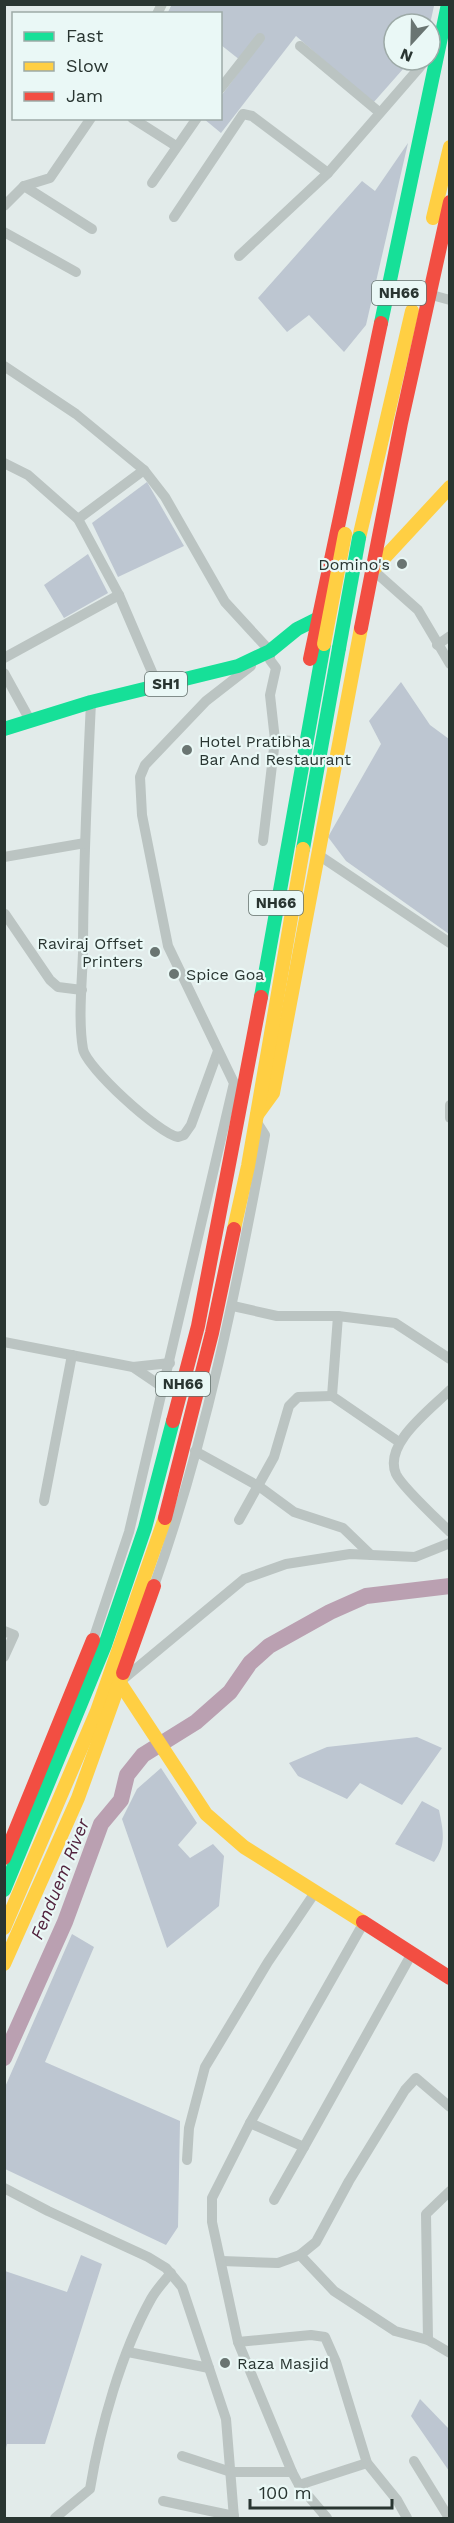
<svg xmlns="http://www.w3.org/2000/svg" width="454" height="2523" viewBox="0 0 454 2523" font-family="'Work Sans',sans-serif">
<rect width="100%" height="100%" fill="#e2ebea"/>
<!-- green -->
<g fill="#bdc6d1">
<path d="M172,4H430L434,6L430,24H394V60H411L373,103L296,36L221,133L204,119L220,118L221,96L245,64L221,45L220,14H167Z"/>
<path d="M408,143L366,325L344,352L309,315L287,332L258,298L362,181L375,191Z"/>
<path d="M147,482L184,546L118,577L92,523Z"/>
<path d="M88,554L108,593L64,618L44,585Z"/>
<path d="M401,682L430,725L449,739V934L346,861L328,837L381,744L369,721Z"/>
<path d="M417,1737L442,1748L402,1805L360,1783L347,1799L298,1776L289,1763L327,1747Z"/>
<path d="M161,1768L197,1823L178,1845L190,1858L213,1844L224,1856L219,1906L167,1948L122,1819L137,1789Z"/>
<path d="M422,1801L439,1810C443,1830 447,1845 434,1862L395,1844Z"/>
<path d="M72,1934L94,1947L45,2062L180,2121L178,2227L166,2245L5,2169V2087Z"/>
<path d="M81,2255L102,2264L45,2444H7L5,2452V2271L67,2292Z"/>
<path d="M420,2399L449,2429V2471L411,2416Z"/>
</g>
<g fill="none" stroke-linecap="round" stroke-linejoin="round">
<!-- river -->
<path stroke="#baa0b1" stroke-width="16" d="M4,2058L65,1922L101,1824L121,1800L127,1775L143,1755L196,1722L230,1692L250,1663L269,1646L330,1612L366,1596L450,1586"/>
<!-- street -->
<g stroke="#bbc4c2" stroke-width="10">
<path d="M157,14L162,4"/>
<path d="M300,46L379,112"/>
<path d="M220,89L260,38"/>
<path d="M132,118L176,146"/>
<path d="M152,183L197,118"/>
<path d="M24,186L92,229"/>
<path d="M4,206L24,186L50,178L91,118"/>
<path d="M174,217L243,114L252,116L328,173"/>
<path d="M4,232L76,272"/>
<path d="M239,256L328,173L426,60"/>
<path d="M428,294L450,300"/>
<path d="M4,366L76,414L144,470L165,497L225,602L270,651V660L276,668L270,695L275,740L263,841"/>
<path d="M4,463L28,475L78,519L119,595L158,686"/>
<path d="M78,519L144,470"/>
<path d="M373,570L418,610L450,664"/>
<path d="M437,645L450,636"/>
<path d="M4,658L119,595"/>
<path d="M4,673L31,722"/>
<path d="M91,702C87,786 83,869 83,953C82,982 78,1020 83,1049C86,1067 159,1134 178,1137L184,1135L191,1125L218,1051"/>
<path d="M275,740L295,741"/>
<path d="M320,856L450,943"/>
<path d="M4,857L85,843"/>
<path d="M5,914L50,980L58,987L82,990"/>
<path d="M450,1105V1118"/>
<path d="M233,1306L277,1316H338L395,1323L450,1359"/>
<path d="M338,1316L332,1396L399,1442"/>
<path d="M4,1342L133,1367L164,1388"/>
<path d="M133,1367L170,1363"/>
<path d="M450,1390C430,1410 383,1444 396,1474C402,1487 438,1520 450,1532"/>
<path d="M195,1451L260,1487L294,1512L343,1528L371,1555"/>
<path d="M44,1501L72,1355"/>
<path d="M239,1520L274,1457L289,1406L298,1397L332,1396"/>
<path d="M154,1586C206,1440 237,1287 265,1135L256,1121"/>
<path d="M4,1631L14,1635L4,1657"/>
<path d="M93,1640L129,1532L234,1083L168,946L142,815L140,777L145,765L206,701L251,666"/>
<path d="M121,1681L244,1579L286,1564L350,1554L415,1557L450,1543"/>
<path d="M250,2123L304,2147L411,1955"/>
<path d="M187,2160L189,2128L205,2067L268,1962L314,1894"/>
<path d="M4,2188L48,2211L148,2257L166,2268L182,2287L226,2419L234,2518"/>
<path d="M274,2200L304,2147"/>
<path d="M300,2255L334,2291L395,2331L428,2340L450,2353"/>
<path d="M222,2261L278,2263L300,2255L316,2242L349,2181L405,2090L416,2078L450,2107"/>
<path d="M428,2340L426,2214L450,2191"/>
<path d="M238,2342L311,2335L325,2337L336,2362L367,2463L397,2500L407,2518"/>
<path d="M128,2352L209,2368"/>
<path d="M182,2456L231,2472H292"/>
<path d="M414,2461L449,2518"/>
<path d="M299,2485L367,2463"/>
<path d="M163,2501L234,2516"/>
<path d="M55,2518L90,2489C100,2428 121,2353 151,2299C156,2290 164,2281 171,2273"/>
<path d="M327,2518L299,2485L292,2472L238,2342L212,2222V2198L250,2123L363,1924"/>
</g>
<!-- fast -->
<g stroke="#16e098" stroke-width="14">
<path d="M381,323L448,4"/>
<path d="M4,729L91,702L238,666L270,651L297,629L317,619"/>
<path d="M303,849L339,648"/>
<path d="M261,997L324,644"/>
<path d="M4,1890L105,1645L145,1528L173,1421"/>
</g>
<!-- slow -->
<g stroke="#ffcf43" stroke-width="14">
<path d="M433,218L450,147"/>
<path d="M359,538L412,311"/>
<path d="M373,570L450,487"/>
<path d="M257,1115L273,1093L361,628"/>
<path d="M234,1229L248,1166L303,849"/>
<path d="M120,1683L206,1814L244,1847L363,1922"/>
<path d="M4,1928L97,1711L165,1518"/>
<path d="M4,1964L78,1798L123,1673"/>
</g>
<!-- jam -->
<g stroke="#f24e42" stroke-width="14">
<path d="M361,628L401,423L450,202"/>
<path d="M310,659L381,323"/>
<path d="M173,1421L198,1326L261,997"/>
<path d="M165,1518L212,1333L234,1229"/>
<path d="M123,1673L154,1586"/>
<path d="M4,1858L93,1640"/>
<path d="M363,1922L450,1978"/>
</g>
<!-- fast-bridge -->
<path stroke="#16e098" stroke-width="14" d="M339,648L359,538"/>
<!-- slow-bridge -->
<path stroke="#ffcf43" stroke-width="14" d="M324,644L345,534"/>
</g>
<!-- markers -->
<g fill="#6a7572" stroke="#eaf8f6" stroke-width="2">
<circle cx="402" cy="564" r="6"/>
<circle cx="187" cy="750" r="6"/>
<circle cx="155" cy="952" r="6"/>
<circle cx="174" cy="974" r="6"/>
<circle cx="225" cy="2363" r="6"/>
</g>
<g text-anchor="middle" stroke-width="4.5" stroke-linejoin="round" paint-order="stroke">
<!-- shield labels -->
<g fill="#eaf8f6" stroke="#63706c" stroke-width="1.5">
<rect x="372" y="281" width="54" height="24" rx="4.5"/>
<rect x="145" y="672" width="42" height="24" rx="4.5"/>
<rect x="249" y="891" width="54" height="24" rx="4.5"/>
<rect x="156" y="1372" width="54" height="24" rx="4.5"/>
</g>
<g font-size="15" font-weight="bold" fill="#293531">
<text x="399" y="298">NH66</text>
<text x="166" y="689">SH1</text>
<text x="276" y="908">NH66</text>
<text x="183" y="1389">NH66</text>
</g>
<!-- poi labels -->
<g font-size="16" fill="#293531" stroke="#eaf8f6" text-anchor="start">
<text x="390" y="570" text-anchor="end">Domino's</text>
<text x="199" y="747">Hotel Pratibha<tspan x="199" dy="18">Bar And Restaurant</tspan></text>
<text x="143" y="949" text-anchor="end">Raviraj Offset<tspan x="143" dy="18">Printers</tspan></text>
<text x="186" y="980">Spice Goa</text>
<text x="237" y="2369">Raza Masjid</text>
</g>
<!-- water labels -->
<g font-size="18" font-style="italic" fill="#52233e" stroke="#eaf8f6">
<text transform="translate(60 1879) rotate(-68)" y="6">Fenduem River</text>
</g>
</g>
<!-- border -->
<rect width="454" height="2523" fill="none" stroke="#293531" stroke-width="12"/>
<!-- legend -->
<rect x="12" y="12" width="210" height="108" fill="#eaf8f6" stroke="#9daaa7" stroke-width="1.5"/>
<rect x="24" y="32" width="30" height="9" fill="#16e098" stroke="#9daaa7" stroke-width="1.5"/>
<text x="66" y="42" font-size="18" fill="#293531">Fast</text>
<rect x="24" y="62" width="30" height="9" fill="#ffcf43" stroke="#9daaa7" stroke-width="1.5"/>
<text x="66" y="72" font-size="18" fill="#293531">Slow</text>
<rect x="24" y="92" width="30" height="9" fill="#f24e42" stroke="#9daaa7" stroke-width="1.5"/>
<text x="66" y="102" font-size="18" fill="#293531">Jam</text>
<!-- north arrow -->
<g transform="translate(412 42) rotate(202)"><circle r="28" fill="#eaf8f6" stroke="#9daaa7" stroke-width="1.5"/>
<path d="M0-4.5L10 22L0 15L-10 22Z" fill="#6a7572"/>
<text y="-9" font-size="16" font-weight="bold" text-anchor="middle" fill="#293531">N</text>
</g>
<!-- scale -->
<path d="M250 2499v9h142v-9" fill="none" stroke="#293531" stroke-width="3"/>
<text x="259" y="2499" font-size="18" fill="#293531" stroke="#eaf8f6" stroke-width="4.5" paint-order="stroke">100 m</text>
</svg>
